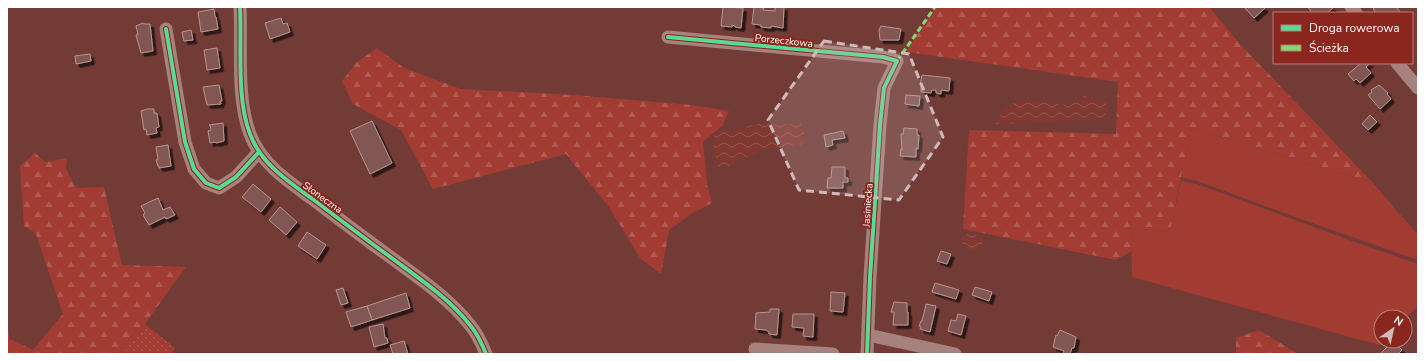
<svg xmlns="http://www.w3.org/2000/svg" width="1425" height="361" viewBox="0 0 1425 361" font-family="'Nunito Sans',sans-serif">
<defs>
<pattern id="grass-dots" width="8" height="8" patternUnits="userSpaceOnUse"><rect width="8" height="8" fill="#a23c33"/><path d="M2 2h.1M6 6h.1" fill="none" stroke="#b05952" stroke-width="1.8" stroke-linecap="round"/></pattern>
<pattern id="forest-firs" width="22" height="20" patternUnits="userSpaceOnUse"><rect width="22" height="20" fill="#a23c33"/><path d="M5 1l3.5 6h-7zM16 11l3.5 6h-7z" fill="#b05952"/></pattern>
<pattern id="water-waves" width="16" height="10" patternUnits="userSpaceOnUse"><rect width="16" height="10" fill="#813831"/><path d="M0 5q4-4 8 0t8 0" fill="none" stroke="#945650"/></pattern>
<filter id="shadow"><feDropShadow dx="3.5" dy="3.5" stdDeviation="0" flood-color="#0009"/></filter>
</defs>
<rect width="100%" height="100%" fill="#723b36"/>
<!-- grass -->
<path fill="url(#grass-dots)" d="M145,324L175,348L171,354H123Z"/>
<!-- forest -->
<g fill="url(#forest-firs)">
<path d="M935,7H1209L1240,44L1373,183L1191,128L1170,232L1131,228L1132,251L1116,260L963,229L969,130L1116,134L1118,82L906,52Z"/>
<path d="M377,48L404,68L461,89L573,95L692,105L729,111L723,125L703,142L707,184L712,203L691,214L669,230L661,274L640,258L609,207L566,154L433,189L401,130L353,104L342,81L357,62Z"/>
<path d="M35,153L45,162L67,158L66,169L76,188L104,187L122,265L186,267L123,354H7V324L10,339L33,350L63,314L36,234L24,226L20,166Z"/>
<path d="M1259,330L1298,354H1236V338Z"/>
</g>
<!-- green -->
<g fill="#a23c33">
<path d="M1191,128L1373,183L1418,235V260L1298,218L1197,181L1181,177Z"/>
<path d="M1181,181L1197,184L1352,241L1418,264V306L1405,319V317H1381V341H1383L1379,345L1132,277L1131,228L1170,232Z"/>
</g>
<!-- water -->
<g fill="url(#water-waves)">
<path d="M1084,96L1104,100L1108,107L1104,119L996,124L1003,109L1018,101L1046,102L1067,105Z"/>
<path d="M758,124H801L807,140L800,145L761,150L729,166L719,168L713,147L714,134Z"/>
<path d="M968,234L977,235L983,240V244L979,250H972L963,246L961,240L962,237Z"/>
</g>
<!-- building -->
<g fill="#825652" stroke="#b59491" filter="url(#shadow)">
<path d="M723,7L743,8L741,28L735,27V26L732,25V27L721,26Z"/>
<path d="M754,7L764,8L763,10L775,11V7H784L783,28L771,26V28L761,27V25L752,24Z"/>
<path d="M1244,7H1264L1265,8L1254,18Z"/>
<path d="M1308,7H1331L1333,8L1327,13H1312Z"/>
<path d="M1376,7H1396L1401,13H1376L1373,9Z"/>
<path d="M214,9L215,17H216L218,29L201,32L198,12Z"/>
<path d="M281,18L283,24L287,23L290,32L270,39L265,23Z"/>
<path d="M143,23L145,24H150L153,51L141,53L136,35L138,34L136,26Z"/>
<path d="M881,26L901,29L899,40H880L879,30Z"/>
<path d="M191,30L193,40L184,41L182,32Z"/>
<path d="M217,48L220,68L207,70L204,50Z"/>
<path d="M90,54L91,61L76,64L75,56Z"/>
<path d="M1359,63H1370L1366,67L1371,73L1360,83L1356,79L1354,81L1348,74L1360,64Z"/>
<path d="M922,75L950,78L949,91L941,90V94L936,93V90H932L931,93L921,92V85H920Z"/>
<path d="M219,85L222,101H220L221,104L207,105L203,87Z"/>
<path d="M1379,85L1388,93L1387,94L1391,99L1380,109L1368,95L1372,92L1371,90Z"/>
<path d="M906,95L920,96L919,106L905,104Z"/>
<path d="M147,109H154V113H157L159,127L156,128L157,133L147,135L146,129L144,130L141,111Z"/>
<path d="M1370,115L1377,122L1368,130L1362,124Z"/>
<path d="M372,121L392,163L370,174L350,131Z"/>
<path d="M223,123L224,141L216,143L215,142L210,143L208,131L211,130L210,125H209Z"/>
<path d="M904,128L917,129V135H919L918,149L916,148V157L900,156L901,149L902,150L901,134H903Z"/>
<path d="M843,131L845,138L832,140L833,145L826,147L824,135Z"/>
<path d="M168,145L171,166L159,168V166H158L156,160L158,159L156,147Z"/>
<path d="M832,167H845V178H848V182H843V188H827L828,178H831Z"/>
<path d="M253,184L271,199L261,212L242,197Z"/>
<path d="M158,198L163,210L170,207L175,215L166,219L165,217L149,225L143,215L145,213L141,206Z"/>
<path d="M280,207L297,222L286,235L269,220Z"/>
<path d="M307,232L326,245L317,259L298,246Z"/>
<path d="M941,251L951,254L947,264L937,261Z"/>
<path d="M935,283L959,290L956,299L932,292Z"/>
<path d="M975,287L992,292L989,301L972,295Z"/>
<path d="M343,288L348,303L341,305L336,290Z"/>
<path d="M831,292L845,293L843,312L830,311Z"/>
<path d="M406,293L410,308L372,320L367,306Z"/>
<path d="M894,302L907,303V312H908V325H893L894,312H891Z"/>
<path d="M926,304L936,306L930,332L920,329L921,327L919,326L921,321H922Z"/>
<path d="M367,306L372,320L351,327L346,312Z"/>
<path d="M770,309H779L777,335L769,334V332L766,330L755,329L756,313L770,312Z"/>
<path d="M793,314H814L813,337L803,336L804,328L792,327Z"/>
<path d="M958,314L966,316L961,335L948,331L951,320L956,321Z"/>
<path d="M383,324L385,338H387L388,343L374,347L369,327Z"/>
<path d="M1060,330L1076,337L1074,348H1072L1070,354H1063L1064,351L1053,347L1056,335L1057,336Z"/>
<path d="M404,341L408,354H393L390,345Z"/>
<path d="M1393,341L1402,350L1398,354H1380Z"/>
</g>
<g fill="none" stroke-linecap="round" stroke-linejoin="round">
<!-- minor -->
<g stroke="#a6817d" stroke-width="13">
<path d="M240,7C242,45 236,98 250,134C261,164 289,182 314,200C339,219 364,238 389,256C417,277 448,297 470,325C477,333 482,344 486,354"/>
<path d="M1351,7L1356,13"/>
<path d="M166,29L185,142L194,169L206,183L219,188L236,177L259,152"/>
<path d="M668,37L883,57L897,61L884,88L880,125L870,277L867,354"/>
<path d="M1397,63L1418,88"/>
<path d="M868,335L955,354"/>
<path d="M755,349L833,354"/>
</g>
<!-- quiet -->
<path stroke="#83d873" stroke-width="3" stroke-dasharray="6 3" stroke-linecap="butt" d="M897,61L935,7"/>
<!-- cycleway casing -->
<g stroke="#8a261d" stroke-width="6">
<g id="cycleway">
<path d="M240,7C242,45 236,98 250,134C261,164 289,182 314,200C339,219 364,238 389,256C417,277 448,297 470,325C477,333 482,344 486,354"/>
<path d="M166,29L185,142L194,169L206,183L219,188L236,177L259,152"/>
<path d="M668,37L883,57L897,61L884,88L880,125L870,277L867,354"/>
</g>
</g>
<!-- cycleway -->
<use href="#cycleway" stroke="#5adb95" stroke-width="4"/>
</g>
<!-- marked area -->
<path fill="#cebab9" fill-opacity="0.2" stroke="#cebab9" stroke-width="3" stroke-dasharray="8 5" stroke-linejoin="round" d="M824,41L909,54L943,137L899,200L799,190L768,120Z"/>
<g text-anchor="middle" stroke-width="4" stroke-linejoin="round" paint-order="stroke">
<!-- street labels -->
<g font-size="10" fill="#fff" stroke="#8a261d">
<text transform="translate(784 40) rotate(6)" y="4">Porzeczkowa</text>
<text transform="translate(323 197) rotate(36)" y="4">Słoneczna</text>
<text transform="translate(867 205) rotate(-86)" y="4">Jasiniecka</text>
</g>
</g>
<!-- border -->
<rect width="1425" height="361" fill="none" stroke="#ffffff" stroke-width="16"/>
<!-- legend -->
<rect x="1273" y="12" width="140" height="52" fill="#8a261d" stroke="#b97d77"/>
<rect x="1281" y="25" width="20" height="6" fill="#5adb95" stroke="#b97d77"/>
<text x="1309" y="32" font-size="12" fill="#ffffff">Droga rowerowa</text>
<rect x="1281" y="45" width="20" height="6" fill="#83d873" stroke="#b97d77"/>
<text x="1309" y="52" font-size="12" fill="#ffffff">Ścieżka</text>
<!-- north arrow -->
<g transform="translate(1393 329) rotate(34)"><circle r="19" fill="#8a261d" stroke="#b97d77"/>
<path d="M0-3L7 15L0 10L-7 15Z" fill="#cebab9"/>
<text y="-6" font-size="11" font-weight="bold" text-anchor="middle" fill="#ffffff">N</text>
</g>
</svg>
